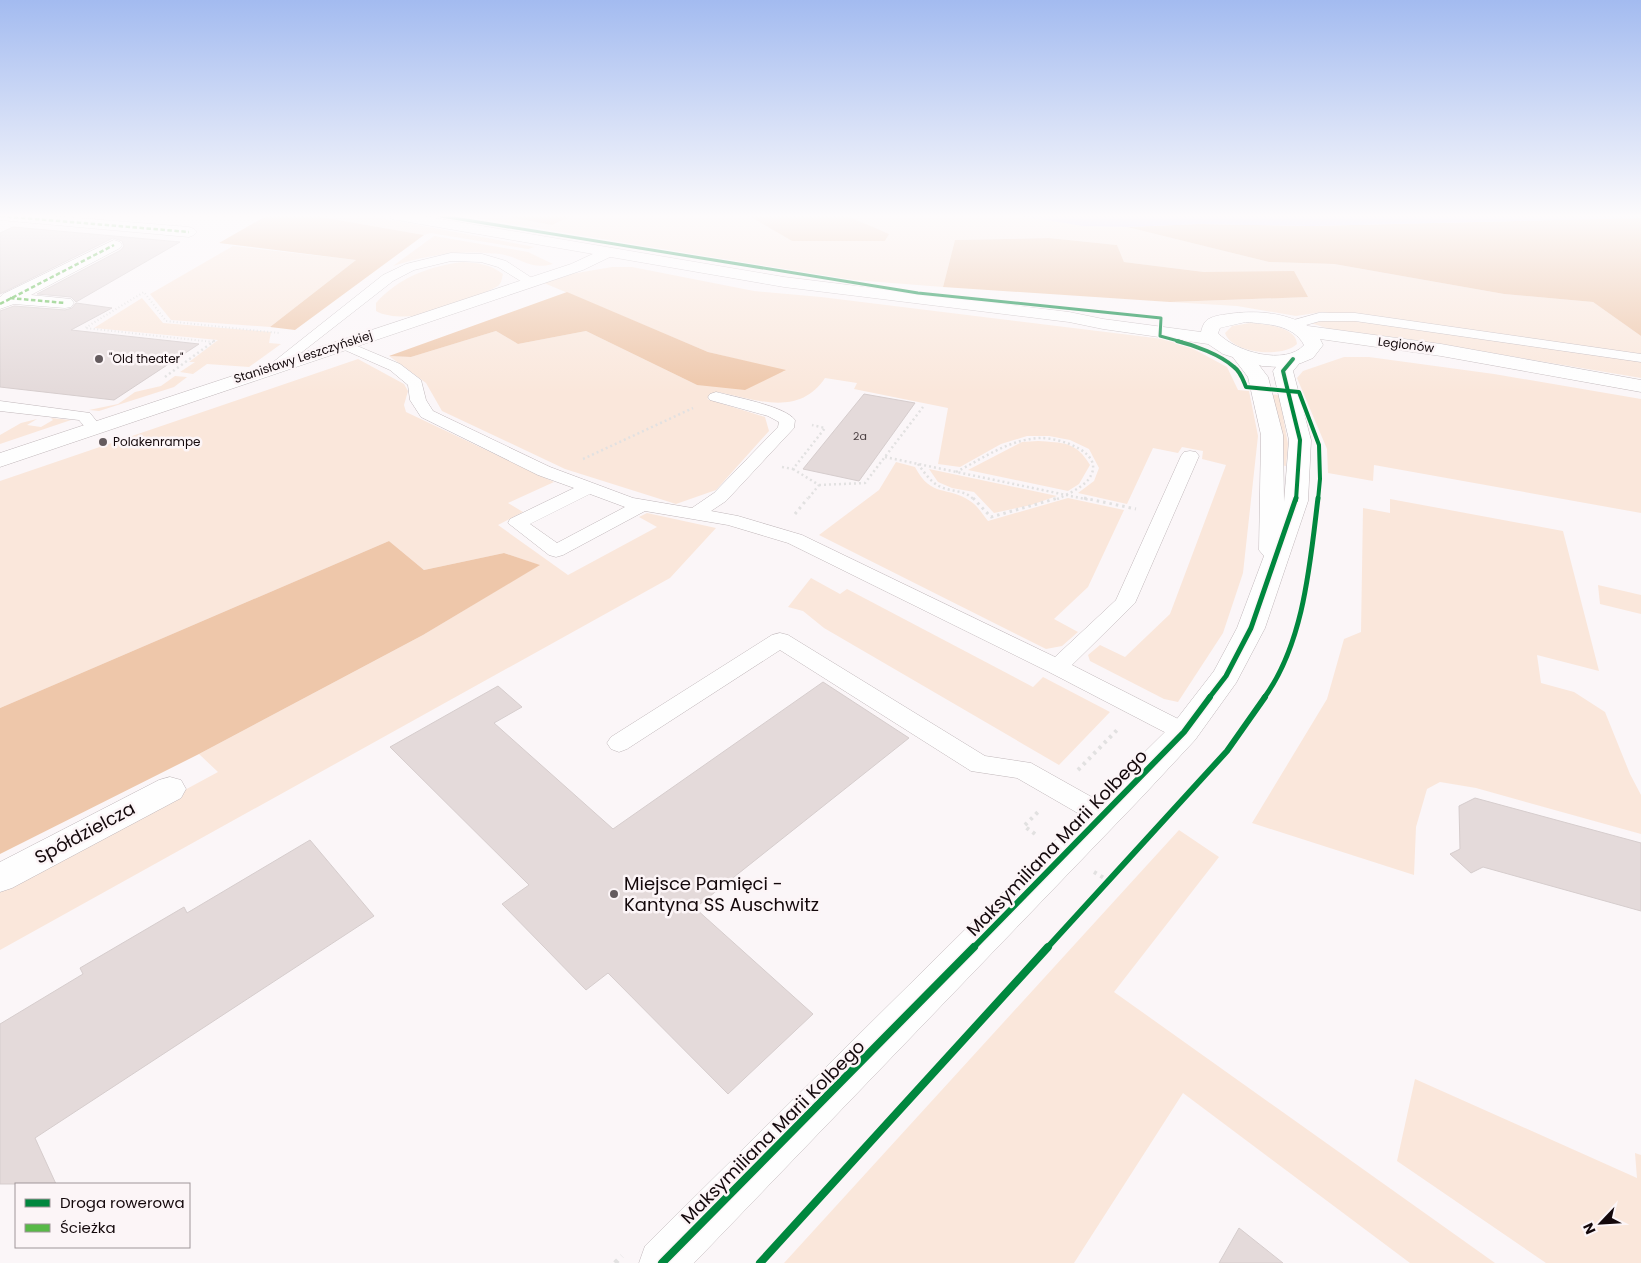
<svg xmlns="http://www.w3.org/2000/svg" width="1641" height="1263" viewBox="0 0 1641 1263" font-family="Poppins,sans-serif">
<rect width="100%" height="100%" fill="#fbf6f8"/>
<!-- green -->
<g fill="#fae7db">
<path d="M315,216H370L535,247L528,249L430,233L424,235Z"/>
<path d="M464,216H502L552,225L572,216H749L792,241H885L889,234L852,220L847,216H1021L1083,226L1127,227L1269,262L1334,264L1504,294L1593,302L1641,336V355L1322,312L1296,316L1237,306L1170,302L1307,297L1204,272L1124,262L1117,245L1049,238L955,240L943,287L841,279Z"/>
<path d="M434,236L528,252L553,264C531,270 524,260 505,255C499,253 491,254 485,253C453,251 424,256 393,266Z"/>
<path d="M233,246L356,260L270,327L171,320L150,294Z"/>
<path d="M463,262C478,263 490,264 503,274C502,277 502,282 499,285C492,292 427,314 415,316C403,317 386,317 376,311V303C399,277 430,266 463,262Z"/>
<path d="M612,267H632L754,291L821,297L1163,339L1188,346L1227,367L1238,390L1249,391L1258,436L1243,573L1223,633L1178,702L1164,699L1090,661L1088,655L1100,645L1125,657L1170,614L1226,465L1202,459L1203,451L1182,447L1178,453L1153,448L1127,504L1078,493L1094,481L1099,468L1089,449L1070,440L1049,436H1027L1001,444L960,467L938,464L948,408L854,389L857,383L825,378C799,417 757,400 718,392L707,399L765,417L769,431L716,490L676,504L565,469L442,411L426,383L389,356L411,357L496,331L518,344L586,331L697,385L785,371L708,352L544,283L565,275Z"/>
<path d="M142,298L163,323L271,332L269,343L281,344L249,367L207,364L193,374L180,372L195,362H189L218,340L94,328Z"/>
<path d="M1333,319H1350L1641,361V378L1408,339L1335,331L1311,323Z"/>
<path d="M1250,323C1264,324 1296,326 1297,344C1283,358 1232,354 1225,333L1232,326Z"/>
<path d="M1344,357H1369L1494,374L1641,399V513L1374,465L1373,481L1328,473L1327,449L1297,378L1303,371Z"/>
<path d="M358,359L404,384L408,391L404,405L406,412L554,482L508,503L523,512L498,525L568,575L657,527L639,517L647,513L716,528L670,578L0,950V890L218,772L199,754L423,635L539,565L504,553L424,570L389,541L0,708V481Z"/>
<path d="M175,376L187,377L174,387L99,411L89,410L118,404L135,392L161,386Z"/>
<path d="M1270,394L1279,395L1288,444L1286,466L1281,465Z"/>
<path d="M51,418L71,420L0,444V435L21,423L37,419L27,425L41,427L53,420Z"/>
<path d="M1038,441C1063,443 1076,441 1090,465L1079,484L1068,491L968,470L1022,442Z"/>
<path d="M896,462L915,467C932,499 947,485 970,501C977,505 983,515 988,521L1068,498L1124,510L1088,587L1054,619L1078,632L1062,646L1046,649L819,535L879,490Z"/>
<path d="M929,469L1057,496L1031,505L994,513L974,492L952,488L938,482Z"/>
<path d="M1390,499L1563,531L1599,671L1537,655L1541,683L1574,692L1605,712L1630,774L1641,795V834L1476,788L1440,782L1427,789L1416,827L1414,875L1252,823L1327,699L1344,639L1361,632L1363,508L1390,513Z"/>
<path d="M811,578L840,594L847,589L1033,687L1043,677L1110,712L1059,765L824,628L803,611L788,607Z"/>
<path d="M1598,585L1641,595V614L1600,604Z"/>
<path d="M1179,830L1219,857L1114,992L1495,1263H1410L1183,1093L1074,1263H784Z"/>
<path d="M1415,1079L1637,1178L1635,1153L1641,1155V1263H1546L1397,1161Z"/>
</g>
<!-- forest -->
<g fill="#eec7aa">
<path d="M266,216H315L424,235L295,330L270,327L356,260L219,243Z"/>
<path d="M502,216H572L552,225Z"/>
<path d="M749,216H847L889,234L885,241H792Z"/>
<path d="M1641,218V336L1593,302L1504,294L1334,264L1269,262L1127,227L1199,224L1311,226Z"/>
<path d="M1049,238L1117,245L1124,262L1204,272L1294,271L1308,297L1170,302L943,287L955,240Z"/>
<path d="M567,292L708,352L786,370L745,390L697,385L586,331L518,344L496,331L411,357L389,356Z"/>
<path d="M389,541L424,570L504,553L540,565L423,635L199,754L0,854V708Z"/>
</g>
<!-- water -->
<path fill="#dbc6fb" d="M1021,216H1641V218L1311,226L1199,224L1127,227L1083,226Z"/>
<!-- building -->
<g fill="#e4dada" stroke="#d6cdcd">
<path d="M13,227L114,236L180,242L76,302L71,297L37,294L121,250L124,246L122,241L113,238L0,294V233Z"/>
<path d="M76,303L112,308L71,330L199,344L114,400L0,387V311L14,306L65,310L72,308Z"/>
<path d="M864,394L915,403L859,481L803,469Z"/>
<path d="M823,682L909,738L695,908L813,1014L728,1094L608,973L586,990L502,904L529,885L390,747L498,686L522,707L494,723L613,829Z"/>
<path d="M1475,798L1641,843V911L1483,867L1471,873L1450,854L1460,849L1459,806Z"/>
<path d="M310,840L374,916L35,1138L56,1184H0V1024L83,974L80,968L184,907L187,913Z"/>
<path d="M1239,1228L1283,1263H1219Z"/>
</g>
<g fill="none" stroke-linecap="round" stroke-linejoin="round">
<!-- service casing -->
<g stroke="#c0b7ba" stroke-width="1">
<g id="service">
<path d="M451,253L482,254L506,261L538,282L532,286L527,285L498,267L481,262L451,261L414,270L393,281L279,370H269L267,367L383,275L406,264Z"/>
<path d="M1319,313H1355L1641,354V362L1355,321H1320L1292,329L1285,325L1287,322Z"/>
<path d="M343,340L400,364L421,380L426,400L433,411L550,467L633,498L692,508L714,493L778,427L779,422L768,416L710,400L708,397L710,394L716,392C734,397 785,406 795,420L794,428L726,501L711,511L738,516L802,535L1055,657L1116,600L1181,456L1184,452L1190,451L1196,452L1199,456L1135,603L1072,665L1192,726L1196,732L1192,738L1184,740L1176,738L1049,672L788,543L728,525L645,511L563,555L556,557L549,555L508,523L510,519L574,488L538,475L421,417L410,400L408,385L390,370L338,347L336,344L338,341ZM590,494L625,507L557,543L530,524Z"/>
<path d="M0,401L90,413L102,428L100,431C89,434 86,428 79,420L0,411Z"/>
<path d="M780,633L788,635L985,756L1031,763L1113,809L1117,816L1113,823L1104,826L1095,823L1017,778L971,771L780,650L627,749L619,752L611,749L607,743L611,737L772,635Z"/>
</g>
</g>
<!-- pedestrian casing -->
<g stroke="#c0b7ba" stroke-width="1">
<g id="pedestrian">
<path d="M0,216H53L189,227L194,229L197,232L194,235L189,237L0,220Z"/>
<path d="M114,240L120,242L122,245L120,248L31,295L71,299L74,303L71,307L65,308L14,304L0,309V297L3,294Z"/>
</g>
</g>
<!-- minor casing -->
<g stroke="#c0b7ba" stroke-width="1">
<path id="minor" d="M170,777L181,780L186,789L181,798L12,888L0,892V862L159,780Z"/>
</g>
<!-- tertiary casing -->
<g stroke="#c0b7ba" stroke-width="1">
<g id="tertiary">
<path d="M606,248L612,250L614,253L612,256L583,270L0,467V453L571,264Z"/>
<path d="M1242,350L1249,352L1268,377L1283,435L1284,502L1289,440L1273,371C1280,361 1286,352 1300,355L1303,359L1293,371L1311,440L1308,501L1265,628L1236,683L1195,740L1141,798L694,1263H639L645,1246L1173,724L1214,671L1237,628L1264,556L1259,550L1261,435L1248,377L1232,356L1235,352Z"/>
</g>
</g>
<!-- secondary casing -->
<g stroke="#c0b7ba" stroke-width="1">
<path id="secondary" d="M390,216H423L784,277L1069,312L1103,319L1201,332C1202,328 1203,324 1206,321C1211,316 1221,315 1228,314C1255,310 1284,312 1308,326L1441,344L1641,380V392L1441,356L1320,339L1323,345L1313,358L1301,363L1279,367L1262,366L1223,354L1208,344L1103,329L1069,322L784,287L397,220L392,219ZM1246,322C1266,324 1293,324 1304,345C1286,366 1235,352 1218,333L1220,328Z"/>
</g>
<!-- path-far4 -->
<g stroke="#e2e1e1" stroke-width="2" stroke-dasharray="1 2.5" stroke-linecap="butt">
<path d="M326,216L375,224"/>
<path d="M213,342L85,328L144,292L166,321L279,333"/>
</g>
<!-- path-far3 -->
<g stroke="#e2e1e1" stroke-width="2.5" stroke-dasharray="2 3" stroke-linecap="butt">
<path d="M165,377L214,341H210"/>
<path d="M885,457L1090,500"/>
<path d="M583,459L693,408"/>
<path d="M918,464C924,472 931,483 941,487C952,492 966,490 974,500"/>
<path d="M782,467L793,469L825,428L812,425"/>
<path d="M793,469L819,485L807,500"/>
<path d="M956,472C984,458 1009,439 1041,438C1060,438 1109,453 1088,480C1080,489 1066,495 1055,500"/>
<path d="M819,485L865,483L923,407"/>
</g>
<!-- path-far2 -->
<g stroke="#e2e1e1" stroke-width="3" stroke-dasharray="2.5 4" stroke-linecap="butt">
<path d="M973,498L991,517L1058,498"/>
<path d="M1084,498L1136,509"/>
<path d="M795,514L808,498"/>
</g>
<!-- path-far1 -->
<g stroke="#e2e1e1" stroke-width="4" stroke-dasharray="3 4.5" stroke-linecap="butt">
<path d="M1078,770L1118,729"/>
<path d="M1035,834L1024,826L1038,812"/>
<path d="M1094,872L1109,881"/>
</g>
<!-- path -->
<path stroke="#e2e1e1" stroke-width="5" stroke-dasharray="4 5.5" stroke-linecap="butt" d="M615,1263L622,1256"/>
<!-- service -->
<use href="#service" fill="#fefefe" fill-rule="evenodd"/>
<!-- pedestrian -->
<use href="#pedestrian" fill="#fefefe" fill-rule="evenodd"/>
<!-- minor -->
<use href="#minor" fill="#fefefe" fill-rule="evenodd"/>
<!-- tertiary -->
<use href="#tertiary" fill="#fefefe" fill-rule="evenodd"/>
<!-- secondary -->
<use href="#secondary" fill="#fefefe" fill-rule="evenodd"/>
<!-- quiet -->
<g stroke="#58b947" stroke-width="2.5" stroke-dasharray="4.5 2.5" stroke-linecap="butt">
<path d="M0,216L189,232"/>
<path d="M10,298L65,303"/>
<path d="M0,304L114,245"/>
</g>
<!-- cycleway-far4 casing -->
<g stroke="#fcf5f7" stroke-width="5">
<path id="cycleway-far4" d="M441,216L918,293L1161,318L1160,336L1182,342"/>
</g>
<!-- cycleway-far3 casing -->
<g stroke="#fcf5f7" stroke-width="6">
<g id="cycleway-far3">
<path d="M1177,341C1194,345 1221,355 1234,367C1241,372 1243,380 1246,387L1299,392L1319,445L1320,479L1318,500"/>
<path d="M1293,359L1283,371L1300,440L1296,500"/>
</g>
</g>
<!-- cycleway-far2 casing -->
<g stroke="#fcf5f7" stroke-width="8">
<g id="cycleway-far2">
<path d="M1209,698L1226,676L1251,628L1296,498"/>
<path d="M1264,698C1304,643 1310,564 1318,498"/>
</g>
</g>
<!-- cycleway-far1 casing -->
<g stroke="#fcf5f7" stroke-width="9">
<g id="cycleway-far1">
<path d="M973,948L1184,732L1210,697"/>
<path d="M1047,948L1227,751L1265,697"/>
</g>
</g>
<!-- cycleway casing -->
<g stroke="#fcf5f7" stroke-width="11">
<g id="cycleway">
<path d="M662,1263L974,947"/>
<path d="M760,1263L1048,947"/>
</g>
</g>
<!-- cycleway-far4 -->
<use href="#cycleway-far4" stroke="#00873e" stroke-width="3"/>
<!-- cycleway-far3 -->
<use href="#cycleway-far3" stroke="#00873e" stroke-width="4"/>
<!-- cycleway-far2 -->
<use href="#cycleway-far2" stroke="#00873e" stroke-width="5"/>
<!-- cycleway-far1 -->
<use href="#cycleway-far1" stroke="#00873e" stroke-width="6"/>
<!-- cycleway -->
<use href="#cycleway" stroke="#00873e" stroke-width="8"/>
</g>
<!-- sky -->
<linearGradient id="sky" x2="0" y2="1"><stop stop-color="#a3bbf0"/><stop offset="0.55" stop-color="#fdfbfc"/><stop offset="1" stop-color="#fdfbfc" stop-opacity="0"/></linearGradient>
<rect width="1641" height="393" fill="url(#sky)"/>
<!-- markers -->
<g fill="#645b5e" stroke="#fcf5f7" stroke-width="2">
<circle cx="99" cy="359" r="5"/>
<circle cx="103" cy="442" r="5"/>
<circle cx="614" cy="894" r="5"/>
</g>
<g text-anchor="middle" stroke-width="5" stroke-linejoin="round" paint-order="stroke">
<!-- far-number labels -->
<g font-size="11" fill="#4a3f41">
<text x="860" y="440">2a</text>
</g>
<!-- far-street labels -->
<g font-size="12" fill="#13080b" stroke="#fcf5f7">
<text transform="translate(1406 345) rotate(7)" y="4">Legionów</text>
<text transform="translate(303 357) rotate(-18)" y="4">Stanisławy Leszczyńskiej</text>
</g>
<!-- far-poi labels -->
<g font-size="12" fill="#13080b" stroke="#fcf5f7" text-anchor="start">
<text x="109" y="363">"Old theater"</text>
<text x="113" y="446">Polakenrampe</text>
</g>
<!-- near-street labels -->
<g font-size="18" fill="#13080b" stroke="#fcf5f7">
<text transform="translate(85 833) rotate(-28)" y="6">Spółdzielcza</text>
<text transform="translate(1057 843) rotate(-46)" y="6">Maksymiliana Marii Kolbego</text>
<text transform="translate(773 1132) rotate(-45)" y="6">Maksymiliana Marii Kolbego</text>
</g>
<!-- near-poi labels -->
<g font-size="18" fill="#13080b" stroke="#fcf5f7" text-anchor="start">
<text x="624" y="890">Miejsce Pamięci -<tspan x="624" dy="21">Kantyna SS Auschwitz</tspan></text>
</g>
</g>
<!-- legend -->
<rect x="15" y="1183" width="175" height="65" fill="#fcf5f7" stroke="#9f9699"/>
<rect x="25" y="1199" width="25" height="8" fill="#00873e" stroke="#9f9699"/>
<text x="60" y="1208" font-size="15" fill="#13080b">Droga rowerowa</text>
<rect x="25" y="1224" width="25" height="8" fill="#58b947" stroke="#9f9699"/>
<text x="60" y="1233" font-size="15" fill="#13080b">Ścieżka</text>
<!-- north arrow -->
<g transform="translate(1601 1223) rotate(245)" stroke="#fcf5f7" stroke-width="4" paint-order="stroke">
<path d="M0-4L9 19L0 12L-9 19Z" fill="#13080b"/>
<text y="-8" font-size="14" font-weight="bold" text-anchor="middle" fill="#13080b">N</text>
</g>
</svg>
